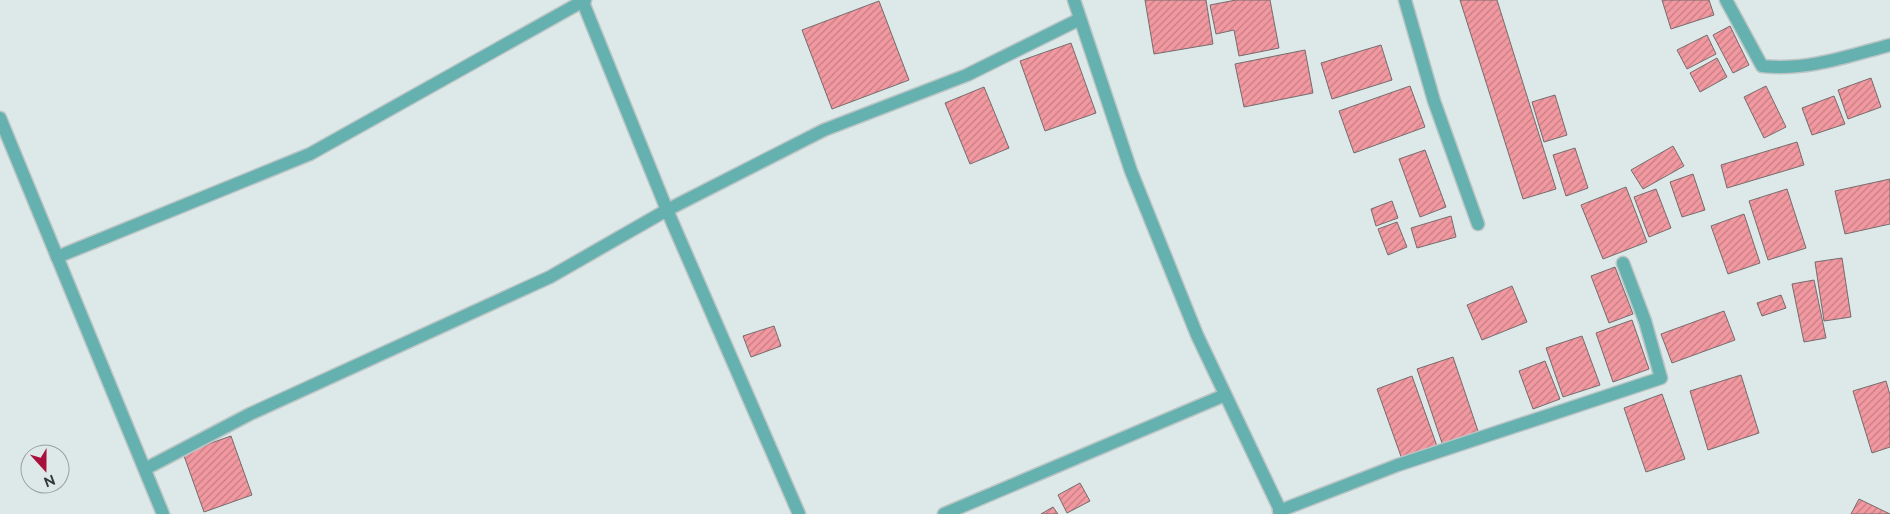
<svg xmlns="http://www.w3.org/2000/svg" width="1890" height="514" viewBox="0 0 1890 514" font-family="Raleway,sans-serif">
<defs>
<pattern id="building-hatch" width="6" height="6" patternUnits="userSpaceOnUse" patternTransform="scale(1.25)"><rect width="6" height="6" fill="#f298a0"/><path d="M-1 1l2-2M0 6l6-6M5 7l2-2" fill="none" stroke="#c57d83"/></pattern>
</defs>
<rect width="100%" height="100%" fill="#dde8e8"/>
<!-- building -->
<g fill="url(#building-hatch)" stroke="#766c6d">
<path d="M1145,0H1206L1213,44L1154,54Z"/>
<path d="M1236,0H1270L1279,48L1239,56L1234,30L1216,34L1210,5Z"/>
<path d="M1460,0H1497L1556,189L1523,199Z"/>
<path d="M1662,0H1709L1714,15L1671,29Z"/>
<path d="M879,1L909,80L832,109L802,30Z"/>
<path d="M1730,26L1749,65L1733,73L1713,35Z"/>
<path d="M1707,35L1716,54L1687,69L1677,50Z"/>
<path d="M1071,43L1096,113L1045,131L1020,61Z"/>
<path d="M1381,45L1392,80L1332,99L1321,63Z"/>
<path d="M1305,50L1313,93L1244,107L1235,64Z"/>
<path d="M1717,58L1727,77L1700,92L1690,73Z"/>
<path d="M1871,78L1881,107L1848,119L1838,90Z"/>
<path d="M1410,86L1425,127L1354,153L1339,111Z"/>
<path d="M1766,86L1786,127L1764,138L1744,97Z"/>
<path d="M984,87L1009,148L970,164L945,103Z"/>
<path d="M1555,95L1567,135L1544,142L1532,102Z"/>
<path d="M1834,96L1845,124L1812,135L1802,108Z"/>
<path d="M1797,142L1804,165L1727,188L1721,165Z"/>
<path d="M1673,146L1684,166L1643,189L1631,170Z"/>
<path d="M1575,148L1588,188L1566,196L1553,155Z"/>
<path d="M1425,150L1446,207L1420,217L1399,159Z"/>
<path d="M1693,174L1705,210L1682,217L1670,182Z"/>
<path d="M1890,179V224L1845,234L1835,191Z"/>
<path d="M1626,187L1647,242L1603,259L1581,205Z"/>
<path d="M1656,189L1671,228L1649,237L1634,197Z"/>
<path d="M1787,189L1806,248L1768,260L1749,201Z"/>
<path d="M1392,201L1398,218L1376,226L1371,209Z"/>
<path d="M1744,214L1760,263L1728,274L1711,226Z"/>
<path d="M1451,216L1456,237L1417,248L1411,228Z"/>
<path d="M1397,222L1407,247L1388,255L1378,229Z"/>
<path d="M1842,258L1851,317L1824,321L1815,262Z"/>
<path d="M1615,267L1633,314L1609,323L1591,276Z"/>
<path d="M1814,280L1826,338L1804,342L1792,284Z"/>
<path d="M1512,286L1527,322L1482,340L1467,305Z"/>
<path d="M1781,295L1786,308L1762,316L1757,303Z"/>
<path d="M1724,311L1735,340L1672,363L1661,334Z"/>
<path d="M1632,320L1649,369L1613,382L1596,333Z"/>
<path d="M774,326L781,346L751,357L743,336Z"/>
<path d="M1582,336L1600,385L1563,397L1546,348Z"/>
<path d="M1453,357L1479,434L1443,446L1417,369Z"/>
<path d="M1545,361L1560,399L1533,409L1519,371Z"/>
<path d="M1741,375L1759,433L1708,450L1690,391Z"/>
<path d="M1412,376L1438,449L1403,462L1377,389Z"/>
<path d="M1886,381L1890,395V447L1872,453L1853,391Z"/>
<path d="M1662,394L1685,459L1646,472L1624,408Z"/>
<path d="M231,436L252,495L204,512L183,453Z"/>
<path d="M1080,483L1090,501L1067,513L1058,495Z"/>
<path d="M1859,499L1890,514H1851Z"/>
<path d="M1053,507L1058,514H1041Z"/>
</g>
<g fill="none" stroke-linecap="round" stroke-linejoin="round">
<!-- minor casing -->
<g stroke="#bbc5c5" stroke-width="15">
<g id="minor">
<path d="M582,0L667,210L799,514"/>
<path d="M1074,0L1131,171L1197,335L1282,514"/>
<path d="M1405,0L1434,101L1478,224"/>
<path d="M1726,0L1762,66C1807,71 1848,56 1890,45"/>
<path d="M0,118L163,514"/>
<path d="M57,257L310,154L585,0"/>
<path d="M145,469L250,414L550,277L667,210L824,130L967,75L1080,19"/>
<path d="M1279,511L1398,465L1661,378L1645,321L1623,263"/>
<path d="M944,514L1225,395"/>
</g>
</g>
<!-- minor -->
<use href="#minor" stroke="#65b1af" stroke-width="12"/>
</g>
<!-- north arrow -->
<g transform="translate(45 469) rotate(159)"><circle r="24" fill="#dde8e8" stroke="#99a2a2"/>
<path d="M0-4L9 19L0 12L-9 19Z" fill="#a8103b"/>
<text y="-8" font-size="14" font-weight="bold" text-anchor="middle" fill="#343939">N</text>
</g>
</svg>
